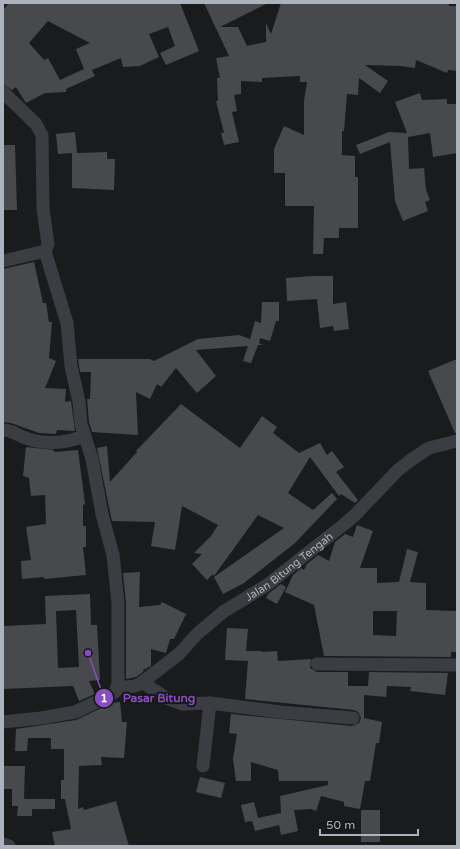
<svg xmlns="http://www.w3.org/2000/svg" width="460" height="849" viewBox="0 0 460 849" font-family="'Varela Round',sans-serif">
<rect width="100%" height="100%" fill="#1a1b1d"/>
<!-- building -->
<g fill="#47494d" fill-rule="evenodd">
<path d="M9,3H180L199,51L166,65L160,53L175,46L168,27L149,34L159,57L140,66L123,67L121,58L92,70L95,76L66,89V92L45,93L26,103L16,87L12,90L3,84V10ZM48,21L90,43L76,49L84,69L60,80L48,58L44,60L29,43Z"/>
<path d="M204,3H268L220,27H238L247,46L266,42V23L271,34L281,3H449V6H457V71L448,70L447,73L416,60L415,68L401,66L365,65L388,81L380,93L359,78L358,95L347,94L344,131H342V155L355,156V177H358V228H339V238H324L323,254H313L314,206H285V173H274V149L284,126L304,135V101L307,82H300V76L262,78V82L241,81V94L234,95L237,111L232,112L239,142L224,145L221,133H224L216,101H218L217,78H220L216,58L229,56Z"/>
<path d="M420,93L422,100L447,99V104H457V153L433,157L430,133L408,137L409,169L424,168L426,190L430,200L425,202L428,211L403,221L395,201L390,142L360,154L356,145L389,132L407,133L395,102Z"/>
<path d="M75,132L77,153L107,152V159H115L114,190L72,188V153L58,154L56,134Z"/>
<path d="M3,145H15L17,210H3Z"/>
<path d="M34,262L43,303H46L49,322H52L49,358L56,361L45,388L66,389L65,402L71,401L75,431L57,430L56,434L39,433L11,423L3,422V269Z"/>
<path d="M313,276H333V304L346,302L349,329L334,331L333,326L320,328L317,299L287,301L286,278Z"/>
<path d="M262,302H279V321H276L270,341L260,338L259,343L263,345H258L251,363L243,361L248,346L196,350L216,376L197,393L176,368L161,387L157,384L150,399L136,392L138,435L92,432L89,422L87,399H90L91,372H80L78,359H150L154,361L198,339L239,335L250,339L255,321L261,323Z"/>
<path d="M457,359V433H455L428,371Z"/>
<path d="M181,404L240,448L262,416L277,427L273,433L299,453L320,443L327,455L332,451L344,467L336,472L358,500L355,503L341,494L339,496L310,457L288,493L313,510L332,493L337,499L295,543L244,583L223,594L214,577L284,528L258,515L214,576L213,574L207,580L192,564L202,554L194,553L211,536L218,525L182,506L175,550L151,546L155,522L112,521L110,512L97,448L107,446L110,482L137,452L136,451Z"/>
<path d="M26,447L54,450V452L78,450L85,504L83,505V526H86V547H83L86,575L44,579V577L22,579L21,561L31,560L26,527L46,524L45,495L31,496L29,478L23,476Z"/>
<path d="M357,525L373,531L360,568H377V583L399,582L407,549L418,552L410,582L426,583V610L457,611V652H451V657L324,656L314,605L285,592L293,575L301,568L304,570L307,564L318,555L329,561L335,542L345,534L353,537ZM373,611H397L396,636L373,635Z"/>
<path d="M140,572L139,607L160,605L162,602L186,614L174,639H170L166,653L151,649V666L143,670V672L136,677L126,679V603L123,573Z"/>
<path d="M281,584L286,587L277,604L266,598L268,594Z"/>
<path d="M90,594L91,625H97L100,680L89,681L95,694L79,701L73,686L3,689V626L46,624L45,596ZM76,610L79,667L58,668L56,611Z"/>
<path d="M227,628L248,629L246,651H261V652L277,651L278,661L311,659L310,668L317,672H348V686H368L369,672L448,673L445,695L410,691L411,687L387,686L386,697L364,695V718L382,722L379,743H376L370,781H365L360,809L344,806V802L321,796L316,811L311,809L294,810L298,831L281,835L279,825L255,831L252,821L245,822L241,805L254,802L258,818L281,813L280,796L328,785V781H279L278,770L251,762V781H236L233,759L237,734L229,733L231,714L352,726L359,723L361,718L358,712L354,710L245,699L248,661L225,660Z"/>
<path d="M120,702L122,722H127L124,758L101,757L102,765L79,766L78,809L83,807L84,810L116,801L129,846H55L52,832L71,829L65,799H61V780H64V749H51V738H28L27,751H15L16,729L76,720L112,703Z"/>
<path d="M3,766H25L24,799H55V809H32V816H17L18,806H12V789H3Z"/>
<path d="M200,777L225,783L221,798L196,792Z"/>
<rect x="361" y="810" width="19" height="32"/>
</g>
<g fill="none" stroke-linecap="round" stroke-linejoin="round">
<!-- minor -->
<g stroke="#3b3d42" stroke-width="13">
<path d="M3,92L36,124L42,135L43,209L48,244L45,251L67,323L71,366L79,402L81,424L92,459L102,514L113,555L118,603V683L116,691L109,696L75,712L41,718L3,722"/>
<path d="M3,261L45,251"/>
<path d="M3,430C12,430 15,434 23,437C42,445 65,444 84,436"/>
<path d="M317,664L457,665"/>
<path d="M142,682L166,698L183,704L210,703L280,712L353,718"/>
<path id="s1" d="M117,688L135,686L140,684L179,654L197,634L223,612L267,585L342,526L355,515L398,470L411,460L429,448L457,441"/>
<path d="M203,766L210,703"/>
<path d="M3,844L9,846"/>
</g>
</g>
<g text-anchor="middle" stroke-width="4" stroke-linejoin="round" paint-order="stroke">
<!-- street labels -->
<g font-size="11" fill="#adb3bc" stroke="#151618">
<text dy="4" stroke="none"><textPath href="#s1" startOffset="214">Jalan Bitung Tengah</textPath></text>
</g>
</g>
<!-- callouts -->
<path fill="none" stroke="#884ebe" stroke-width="1.5" d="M88 653L104 698"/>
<g fill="#884ebe" stroke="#151618" stroke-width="1.5">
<circle cx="88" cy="653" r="4"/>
<circle cx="104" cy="698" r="10"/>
</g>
<g font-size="12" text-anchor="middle" font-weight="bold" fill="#fff">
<text x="104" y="702">1</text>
</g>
<g font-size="12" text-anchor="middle" font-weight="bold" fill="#884ebe" stroke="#151618" stroke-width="4" stroke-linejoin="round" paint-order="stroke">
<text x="159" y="702">Pasar Bitung</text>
</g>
<!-- border -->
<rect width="460" height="849" fill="none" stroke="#adb3bc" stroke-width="8"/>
<!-- scale -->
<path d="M320 829v6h98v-6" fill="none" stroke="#adb3bc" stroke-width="2"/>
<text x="326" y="829" font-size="12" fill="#adb3bc" stroke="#151618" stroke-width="3" paint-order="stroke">50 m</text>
</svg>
